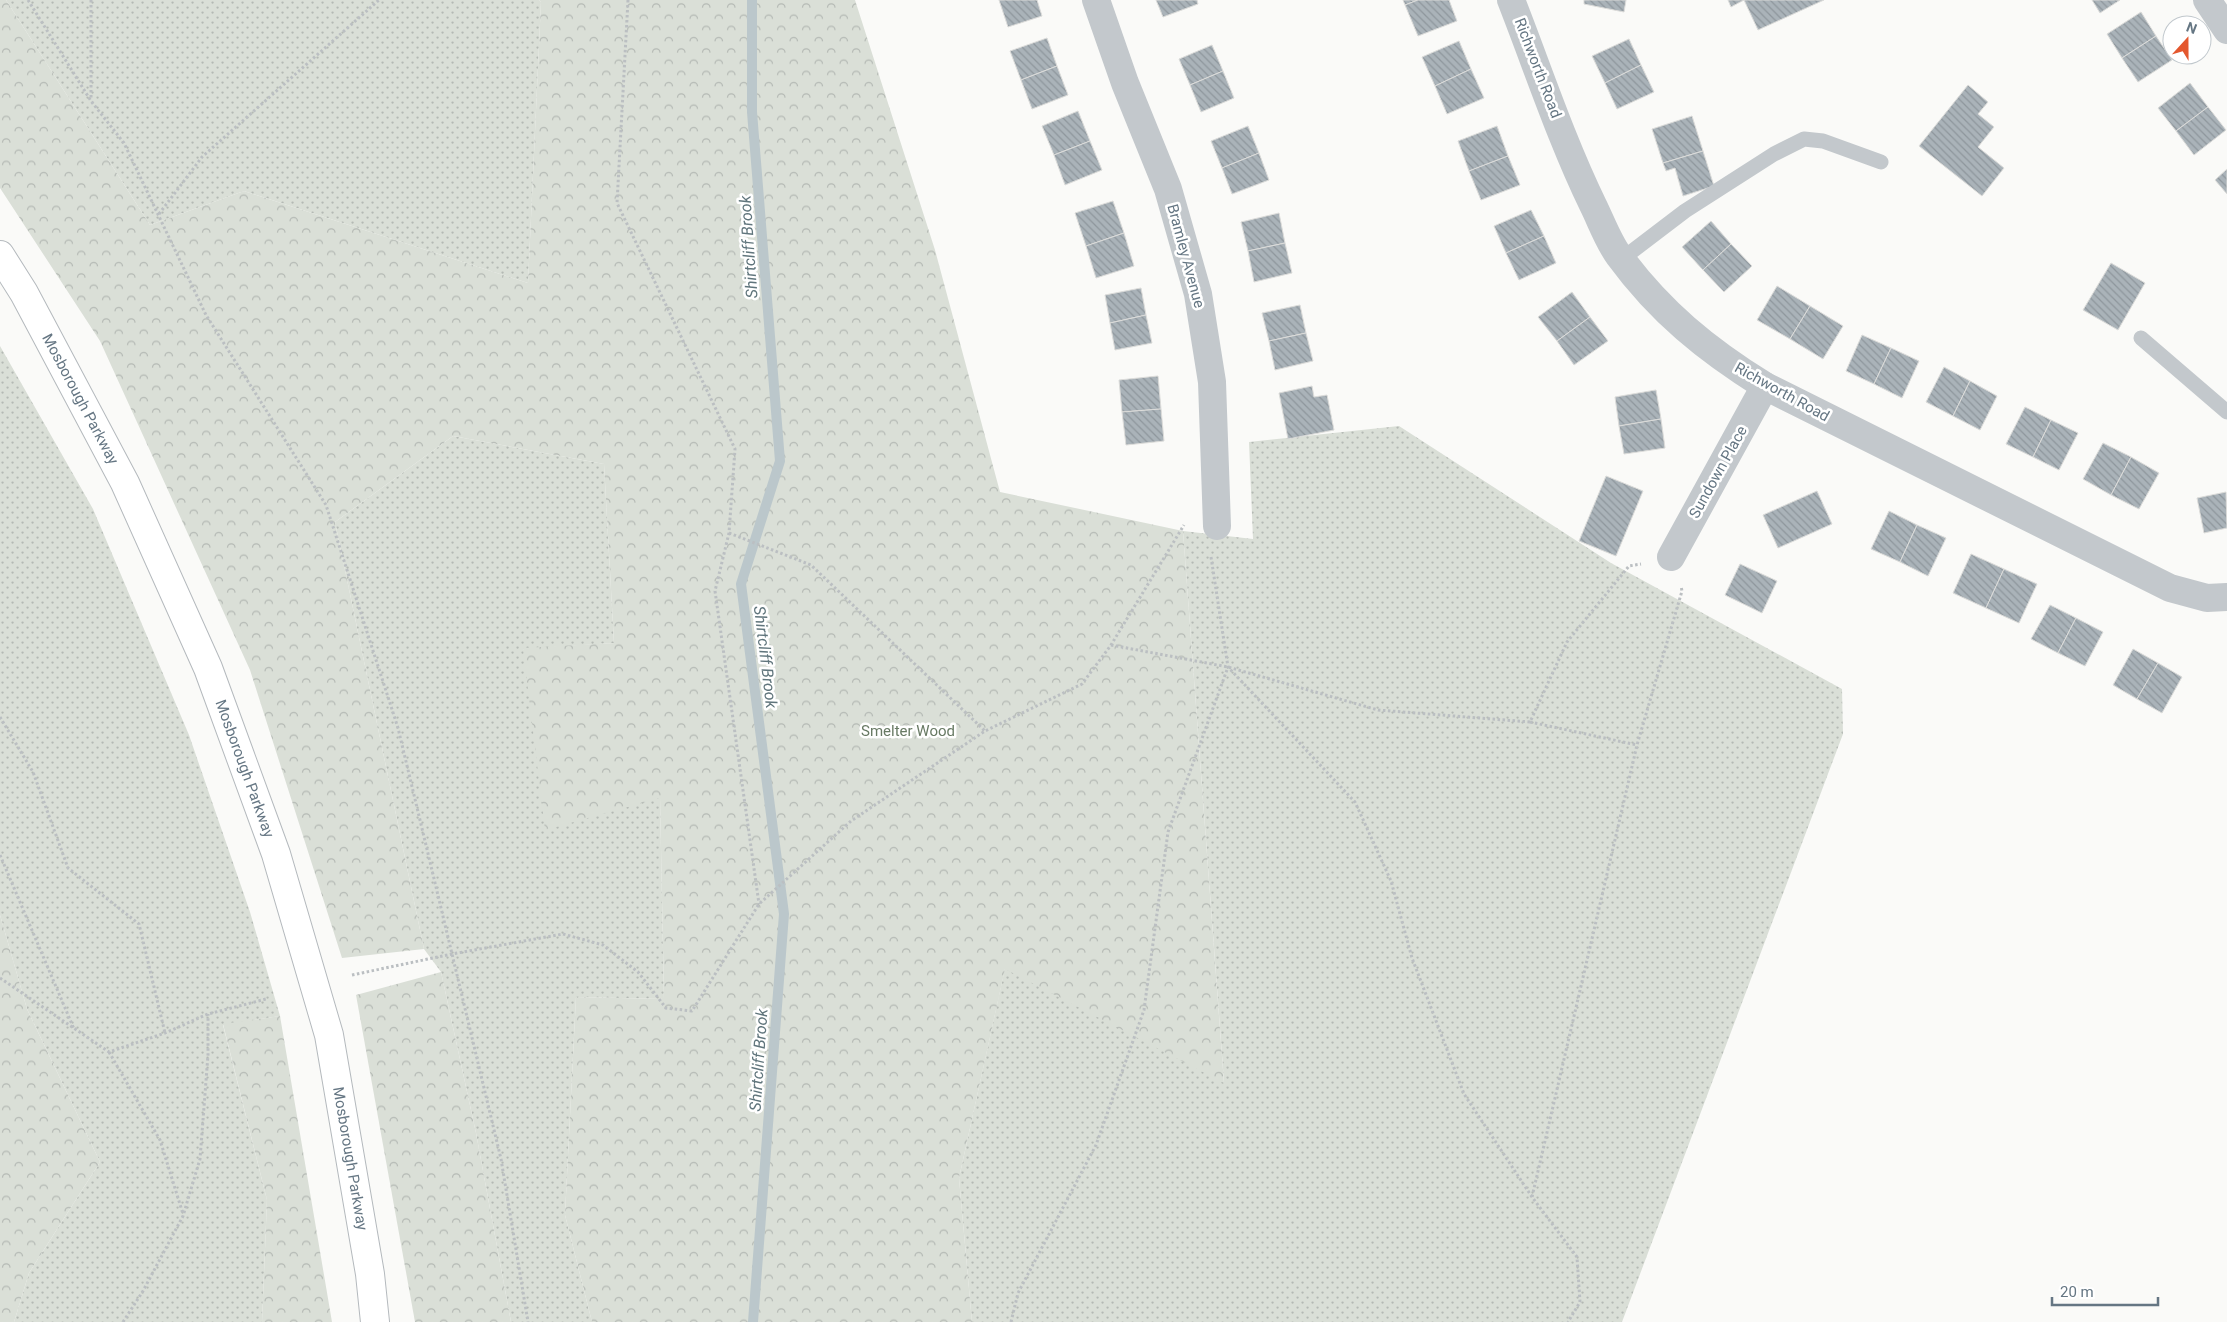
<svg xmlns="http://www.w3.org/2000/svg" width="2227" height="1322" viewBox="0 0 2227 1322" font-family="Roboto,sans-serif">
<defs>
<pattern id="grass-dots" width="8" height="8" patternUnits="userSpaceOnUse" patternTransform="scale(1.25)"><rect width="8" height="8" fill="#dadfd7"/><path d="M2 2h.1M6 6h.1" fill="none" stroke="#b4b9b4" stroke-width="1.8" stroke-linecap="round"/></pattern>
<pattern id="forest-crowns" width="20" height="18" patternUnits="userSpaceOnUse" patternTransform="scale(1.25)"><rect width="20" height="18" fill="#dadfd7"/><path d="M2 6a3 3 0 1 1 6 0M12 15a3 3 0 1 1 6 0" fill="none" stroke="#b4b9b4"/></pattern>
<pattern id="building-back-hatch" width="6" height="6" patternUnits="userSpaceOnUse" patternTransform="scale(1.25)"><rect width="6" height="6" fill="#aab3b9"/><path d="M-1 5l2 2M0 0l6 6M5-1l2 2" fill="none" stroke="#8e969c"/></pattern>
</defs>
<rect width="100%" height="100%" fill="#fafaf8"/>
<!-- grass -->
<g fill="url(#grass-dots)">
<path d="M6,0H539L541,2L528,283L244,191L150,225Z"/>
<path d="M0,346L93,509L189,735L250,912L280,1016L223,1025L267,1200L262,1322H14L29,1273L100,1162L27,1009L0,915Z"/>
<path d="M1399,426L1611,563L1842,689L1843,734L1622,1322H972L959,1178L1005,968L1224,1082L1183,531L1253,539L1249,442Z"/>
<path d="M453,436L604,464L614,643L523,649L660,798L664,999L576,997L565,1215L592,1322H511L476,1133L441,972L424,949L335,522Z"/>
</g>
<!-- forest -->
<g fill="url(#forest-crowns)">
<path d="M0,0H6L150,225L244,191L528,283L541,2L539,0H855L935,250L1000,492L1183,531L1224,1083L1005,969L959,1178L972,1322H592L565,1215L576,997L664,999L660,798L545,830L523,648L614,643L604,464L453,436L335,522L424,949L342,958L250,670L100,341L0,188Z"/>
<path d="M0,915L27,1009L100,1162L29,1273L14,1322H0Z"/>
<path d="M441,972L476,1133L511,1322H415L356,995Z"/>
<path d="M280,1016L332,1322H262L267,1200L223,1024Z"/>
</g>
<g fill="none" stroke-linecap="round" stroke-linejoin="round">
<!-- stream -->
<path stroke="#bbc7cb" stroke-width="10" d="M752,0V112L780,461L741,584L784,914L753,1322"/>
</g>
<!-- building -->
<g fill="url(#building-back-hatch)" stroke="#dcdcda">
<path d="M999,0H1037L1042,16L1008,27Z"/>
<path d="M1156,0H1197L1198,4L1163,17Z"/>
<path d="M1403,0H1418L1405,5Z"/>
<path d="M1418,0H1449L1457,21L1418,36L1405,5Z"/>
<path d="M1584,0H1626L1624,12L1584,4Z"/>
<path d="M1728,0H1824L1758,30L1744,0L1731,7Z"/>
<path d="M2092,0H2120L2100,13Z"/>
<path d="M2141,12L2156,36L2122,58L2107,34Z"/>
<path d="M2156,36L2172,60L2138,82L2122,58Z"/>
<path d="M1047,38L1057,66L1021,80L1010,51Z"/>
<path d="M1629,39L1641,65L1605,83L1592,56Z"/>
<path d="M1459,41L1471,69L1435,86L1422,57Z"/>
<path d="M1212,45L1223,71L1190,85L1179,59Z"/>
<path d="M1641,65L1654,92L1617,109L1605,83Z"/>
<path d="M1057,66L1068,95L1032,109L1021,80Z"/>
<path d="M1471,69L1484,98L1447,114L1435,86Z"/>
<path d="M1223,71L1234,98L1201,112L1190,85Z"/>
<path d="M2190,83L2208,107L2176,131L2158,108Z"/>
<path d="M1968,85L1988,102L1978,114L1994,127L1978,147L2004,168L1982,196L1919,146Z"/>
<path d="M2208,107L2226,130L2194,155L2176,131Z"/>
<path d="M1078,111L1090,141L1054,155L1042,126Z"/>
<path d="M1692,116L1703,151L1663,163L1652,129Z"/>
<path d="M1248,126L1259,153L1222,168L1211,141Z"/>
<path d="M1497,126L1508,156L1469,171L1458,141Z"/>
<path d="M1090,141L1102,170L1065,185L1054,155Z"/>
<path d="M1703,151L1714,186L1683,196L1675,168L1666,171L1663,163Z"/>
<path d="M1259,153L1269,180L1232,194L1222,168Z"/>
<path d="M1508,156L1520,185L1481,200L1469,171Z"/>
<path d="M2227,169V194L2215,180Z"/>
<path d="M1113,201L1124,233L1086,246L1075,213Z"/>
<path d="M1531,210L1544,236L1506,253L1494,226Z"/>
<path d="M1279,213L1285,243L1248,251L1241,222Z"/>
<path d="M1711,221L1731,244L1703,270L1682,247Z"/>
<path d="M1124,233L1134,266L1096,278L1086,246Z"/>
<path d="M1544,236L1556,263L1519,280L1506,253Z"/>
<path d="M1285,243L1292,273L1254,282L1248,251Z"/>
<path d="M1731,244L1752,266L1724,292L1703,270Z"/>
<path d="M2111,263L2145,283L2118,330L2083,310Z"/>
<path d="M1777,286L1810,306L1790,339L1757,320Z"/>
<path d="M1141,288L1146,315L1110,323L1105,295Z"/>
<path d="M1572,292L1590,317L1557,341L1538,317Z"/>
<path d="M1300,305L1306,333L1269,341L1262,313Z"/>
<path d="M1810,306L1843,326L1823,359L1790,339Z"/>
<path d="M1146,315L1152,343L1115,350L1110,323Z"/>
<path d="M1590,317L1608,341L1574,365L1557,341Z"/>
<path d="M1306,333L1313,361L1275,370L1269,341Z"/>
<path d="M1862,335L1891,348L1874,384L1846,371Z"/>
<path d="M1891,348L1919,361L1902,398L1874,384Z"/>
<path d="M1944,367L1970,381L1953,416L1926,402Z"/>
<path d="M1158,376L1161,409L1122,412L1119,380Z"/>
<path d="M1970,381L1997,396L1980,430L1953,416Z"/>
<path d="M1312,386L1314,397L1327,395L1334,430L1288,439L1279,393Z"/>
<path d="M1656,390L1661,419L1619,426L1615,397Z"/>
<path d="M2025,407L2051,420L2033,457L2006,444Z"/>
<path d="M1161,409L1164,441L1126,445L1122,412Z"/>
<path d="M1661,419L1665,448L1624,454L1619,426Z"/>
<path d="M2051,420L2078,433L2059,470L2033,457Z"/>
<path d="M2103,443L2131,457L2111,495L2083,479Z"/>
<path d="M2131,457L2159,473L2139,509L2111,495Z"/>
<path d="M1606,476L1643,491L1616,556L1579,541Z"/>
<path d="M1817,491L1832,524L1778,548L1763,515Z"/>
<path d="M2226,492L2227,528L2204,533L2197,498Z"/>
<path d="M1889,511L1917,525L1900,562L1871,549Z"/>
<path d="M1917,525L1946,538L1928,576L1900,562Z"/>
<path d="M1971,554L2004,569L1986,608L1953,593Z"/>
<path d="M1740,564L1777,581L1762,613L1725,595Z"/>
<path d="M2004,569L2037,584L2019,623L1986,608Z"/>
<path d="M2050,605L2076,618L2058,653L2031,639Z"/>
<path d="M2076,618L2103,632L2085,666L2058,653Z"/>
<path d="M2133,649L2158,663L2137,699L2113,685Z"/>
<path d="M2158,663L2182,677L2162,713L2137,699Z"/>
</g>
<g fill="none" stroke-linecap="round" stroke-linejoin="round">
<!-- highway casing -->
<g stroke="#b4b9bd" stroke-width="30">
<g id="highway">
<path id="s1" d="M0,255L24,293L125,483L208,668L276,854L329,1035L370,1274L375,1322"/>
</g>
</g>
<!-- path -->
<g stroke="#bbbfc2" stroke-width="3" stroke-dasharray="2.5 2.5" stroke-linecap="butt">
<path d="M28,0L91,101L124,143L206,315L326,505L398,728L501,1159L528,1322"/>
<path d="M91,0V100"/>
<path d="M628,0L617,203L735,449L729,533L715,591L759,904"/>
<path d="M159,214L202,157L379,0"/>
<path d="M729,533L811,565L985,731"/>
<path d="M1211,557L1228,667L1355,802L1391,881L1412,958L1464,1094L1532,1197L1577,1257L1580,1302L1568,1322"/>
<path d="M1111,645L1228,667L1378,710L1530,722L1567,642L1629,566L1641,564"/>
<path d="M0,717L33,772L68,868L139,924L165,1033"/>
<path d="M1530,722L1637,745"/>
<path d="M0,855L74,1029"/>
<path d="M352,975L452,954L563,934L603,945L638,972L666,1008L692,1011L759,904L851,821L985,731L1082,684L1111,645L1184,525"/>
<path d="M0,978L109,1052L165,1033L208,1014L266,999"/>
<path d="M109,1052L160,1140L183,1214"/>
<path d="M1532,1197L1637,745L1682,591L1681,586"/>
<path d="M123,1322L143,1291L183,1216L200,1159L208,1055V1014"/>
<path d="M1011,1322L1018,1293L1096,1145L1144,1010L1168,832L1228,667"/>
</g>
<!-- lane -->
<g stroke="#c3c8cc" stroke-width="15">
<path d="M1622,259L1685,211L1774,154L1804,139L1823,141L1881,162"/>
<path d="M2141,338L2227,412"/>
</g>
<!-- street -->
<g stroke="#c3c8cc" stroke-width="28">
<path d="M1096,0L1125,83L1168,189L1198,294L1212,382L1217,526"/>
<path d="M1511,0C1538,69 1561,139 1593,205C1601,221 1608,241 1619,256C1660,312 1707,350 1765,386L2170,588L2207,598L2227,597"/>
<path d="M2207,0L2227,30"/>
<path d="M1671,557L1765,386"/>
</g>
<!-- highway -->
<use href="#highway" stroke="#fff" stroke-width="28"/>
</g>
<g text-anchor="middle" stroke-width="5" stroke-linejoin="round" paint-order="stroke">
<!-- street labels -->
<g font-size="15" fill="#657683" stroke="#fff">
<text transform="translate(1538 68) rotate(69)" y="5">Richworth Road</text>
<text transform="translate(1186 256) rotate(75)" y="5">Bramley Avenue</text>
<text transform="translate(1782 392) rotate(29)" y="5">Richworth Road</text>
<text dy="5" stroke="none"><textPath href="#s1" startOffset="165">Mosborough Parkway</textPath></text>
<text transform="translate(1718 472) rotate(-61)" y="5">Sundown Place</text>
<text dy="5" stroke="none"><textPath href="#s1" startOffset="570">Mosborough Parkway</textPath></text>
<text dy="5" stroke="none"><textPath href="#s1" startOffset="975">Mosborough Parkway</textPath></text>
</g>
<!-- park labels -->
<g font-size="15" fill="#687a64" stroke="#fff">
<text x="908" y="736">Smelter Wood</text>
</g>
<!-- water labels -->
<g font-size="16" font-style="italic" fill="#60757c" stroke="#fff">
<text transform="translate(748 247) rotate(-94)" y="6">Shirtcliff Brook</text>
<text transform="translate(766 657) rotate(83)" y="6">Shirtcliff Brook</text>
<text transform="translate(758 1060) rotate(-86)" y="6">Shirtcliff Brook</text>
</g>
</g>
<!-- north arrow -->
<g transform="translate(2187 40) rotate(21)"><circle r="24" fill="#ffffff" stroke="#c1c8cd"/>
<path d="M0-4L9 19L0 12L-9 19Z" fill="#e4572e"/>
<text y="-8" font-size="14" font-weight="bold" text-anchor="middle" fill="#657683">N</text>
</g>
<!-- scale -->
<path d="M2052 1297v8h106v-8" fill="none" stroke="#657683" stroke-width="2.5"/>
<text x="2060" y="1297" font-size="15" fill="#657683" stroke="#ffffff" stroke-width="4" paint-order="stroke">20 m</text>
</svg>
